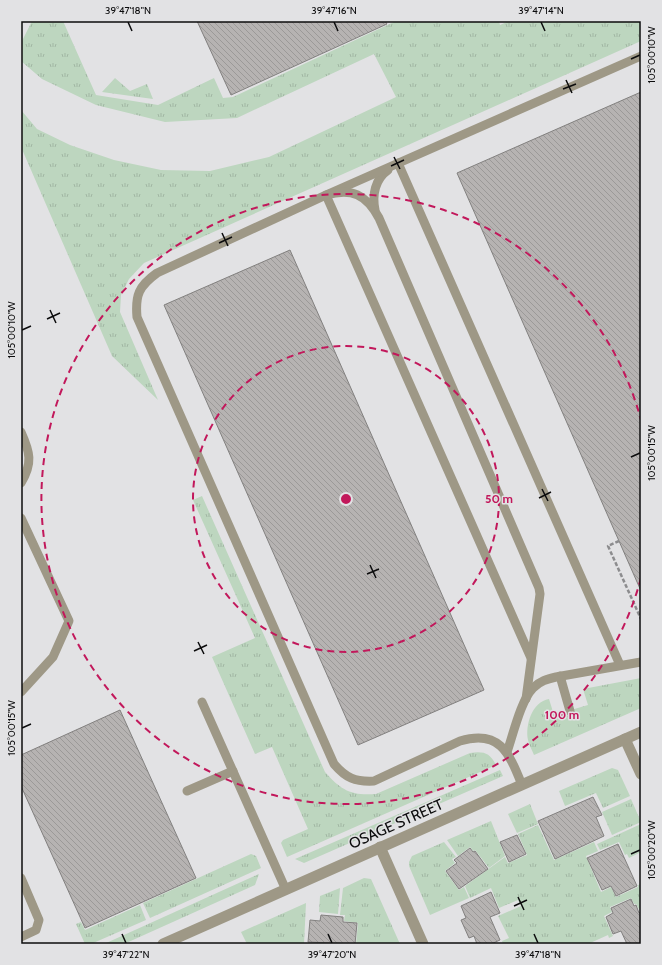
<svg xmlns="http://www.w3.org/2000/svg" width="662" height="965" viewBox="0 0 662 965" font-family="Cabin,sans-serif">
<defs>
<pattern id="grass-tufts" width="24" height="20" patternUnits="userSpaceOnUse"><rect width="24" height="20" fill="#bdd6bf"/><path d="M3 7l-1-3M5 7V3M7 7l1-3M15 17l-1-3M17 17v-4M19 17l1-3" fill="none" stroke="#a1b6a3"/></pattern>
<pattern id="building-back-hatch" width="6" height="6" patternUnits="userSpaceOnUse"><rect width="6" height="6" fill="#b6b3b2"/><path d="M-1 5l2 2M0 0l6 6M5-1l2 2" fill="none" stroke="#9b9998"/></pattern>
</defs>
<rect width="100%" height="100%" fill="#e2e2e4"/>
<!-- grass -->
<g fill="url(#grass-tufts)">
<path d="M32,21H63L96,95L158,105L214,78L223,98L233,97L396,21H499L500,25L509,21H641V41L144,263L129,279L121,295L120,312L158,400L112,356L21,147V110L37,129L70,145L114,160L161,170L210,171L269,157L396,97L374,54L237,118L165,122L96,105L42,79L21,61V43Z"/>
<path d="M115,78L130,91L147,84L153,99L102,92Z"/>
<path d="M202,496L325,772C341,790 351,796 376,794L470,753C484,751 490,753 496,765L287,857L281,843L283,840L308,829L272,747L255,754L212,657L255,638L193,500Z"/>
<path d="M641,678V708L534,755C532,750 529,745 528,740C525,725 532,702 549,699L554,715L588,705L583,689Z"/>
<path d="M612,768L618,770L630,796L603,808L596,793L565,806L559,791Z"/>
<path d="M500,770L503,776L304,863L295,859Z"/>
<path d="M631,799L641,822L612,835L602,812Z"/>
<path d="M530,804L538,824L517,833L508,814Z"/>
<path d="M491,821L505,856L489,868L475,850L473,851L470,847L458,856L447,840Z"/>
<path d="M641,824V852L629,858L627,854L625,855L619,842L600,850L597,844Z"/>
<path d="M538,825L554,860L594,842L598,851L586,856L601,892L611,887L616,897L638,887V885L641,884V911H640L636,904H634L631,898L610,907L612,912L604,916L613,936L609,938L608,935L588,944H503L502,941L509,938L498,916L521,906L518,900L499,908L491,888L470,898L465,886L505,857L508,863L527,855L518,834Z"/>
<path d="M444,842L456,857L452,859L455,863L445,871L459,890L464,887L469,898L430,915L409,866V862L412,856Z"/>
<path d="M251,854L256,856L261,868L150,918L143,903Z"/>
<path d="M259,874L255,885L124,944H104Z"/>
<path d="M364,878L371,879L400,944H356L358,923L344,921L345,915H340L343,888Z"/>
<path d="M340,888L338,914L319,912L320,896Z"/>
<path d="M306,903L304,944H247L241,932Z"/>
<path d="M140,905L146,920L91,944H85L76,924L81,922L85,930Z"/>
</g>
<!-- building -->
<g fill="url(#building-back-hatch)" stroke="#82807f">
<path d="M197,21H385L387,24L231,95Z"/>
<path d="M641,92V591L457,173Z"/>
<path d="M290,250L484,690L358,745L164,305Z"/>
<path d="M120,710L196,878L85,928L21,786V755Z"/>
<path d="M593,797L602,815L596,817L604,836L555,859L538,821Z"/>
<path d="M517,835L526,854L509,862L500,842Z"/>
<path d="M618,844L637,886L616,896L611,886L602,890L587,858Z"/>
<path d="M470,848L473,852L475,851L488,869L459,889L446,871L457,863L454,860Z"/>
<path d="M491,892L500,913L490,917L500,940L491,944H477L474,936L469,938L461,920L466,918L461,906Z"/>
<path d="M631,899L634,906L636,905L639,913L641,912V944H627L621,931L613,934L606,917L613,913L611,908Z"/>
<path d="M321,915L343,917V922L357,923L355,944L308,942L310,920L320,921Z"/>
</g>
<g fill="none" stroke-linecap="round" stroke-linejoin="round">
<!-- path -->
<path stroke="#8c8c8e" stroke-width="2.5" stroke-dasharray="4 2" stroke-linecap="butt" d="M619,541L608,546L641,619"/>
<!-- service -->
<g stroke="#9e9886" stroke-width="9">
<path d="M398,163L620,665"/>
<path d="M375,210C372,195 375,179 388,170"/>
<path d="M21,432C30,452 33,463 21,483"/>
<path d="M21,518L69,621L53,657L21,692"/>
<path d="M531,658L326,195L641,56"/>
<path d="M560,676L570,711"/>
<path d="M202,702L286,890"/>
<path d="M507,752C513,735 521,700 533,688C540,681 547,679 556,677L641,662"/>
<path d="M522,785C509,753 500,729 460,741L374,781C355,782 346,778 334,764L137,317C135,295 139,286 157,273L326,195C352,188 366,194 379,218L539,588L540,594L526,699"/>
<path d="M187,791L233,771"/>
<path d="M21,878L39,920L36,930L21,937"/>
</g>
<!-- minor -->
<g stroke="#9e9886" stroke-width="11">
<path d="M625,739L641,774"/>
<path d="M380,847L423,944"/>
<path d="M163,944L641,732"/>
</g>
</g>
<!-- ticks -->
<path fill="none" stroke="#0c0c0d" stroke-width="1.5" d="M128,22L132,31M334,22L338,31M541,22L545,31M631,59L640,55M566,80L572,93M563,89L576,84M394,157L400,169M391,166L404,160M222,233L228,246M219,243L232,237M50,310L56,323M47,319L60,313M22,330L31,326M631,457L640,453M542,489L548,501M539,498L551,492M370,565L376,578M367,574L379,569M198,642L204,654M194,651L207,645M22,728L31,724M631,854L640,850M518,897L524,910M514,906L527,900M122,934L126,943M328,934L332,943M534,934L538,943"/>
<!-- distance rings -->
<g fill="none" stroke="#c2185b" stroke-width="2" stroke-dasharray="7 5">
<circle cx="346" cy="499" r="153"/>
<path d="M641 578A305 305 0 1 1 641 420"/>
</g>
<g text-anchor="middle" stroke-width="3" stroke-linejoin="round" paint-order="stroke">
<!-- street labels -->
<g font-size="15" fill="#0c0c0d" stroke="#e2e2e4">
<text transform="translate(396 824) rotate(-24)" y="5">OSAGE STREET</text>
</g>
</g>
<circle cx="346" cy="499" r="6" fill="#c2185b" stroke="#e2e2e4" stroke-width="2"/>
<g font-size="12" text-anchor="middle" font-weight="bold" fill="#c2185b" stroke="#e2e2e4" stroke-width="3" stroke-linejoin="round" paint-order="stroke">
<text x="499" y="503">50 m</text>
<text x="562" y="719">100 m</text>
</g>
<!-- border -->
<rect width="662" height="965" fill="none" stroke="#e2e2e4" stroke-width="44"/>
<rect x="22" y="22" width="618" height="921" fill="none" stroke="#0c0c0d" stroke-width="1.5"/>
<g font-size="10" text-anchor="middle" fill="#0c0c0d">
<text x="128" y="14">39°47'18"N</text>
<text x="334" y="14">39°47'16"N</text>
<text x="541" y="14">39°47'14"N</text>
<text transform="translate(651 55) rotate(-90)" y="4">105°00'10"W</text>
<text transform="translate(11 330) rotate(-90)" y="4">105°00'10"W</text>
<text transform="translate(651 453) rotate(-90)" y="4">105°00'15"W</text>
<text transform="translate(11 728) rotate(-90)" y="4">105°00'15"W</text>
<text transform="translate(651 850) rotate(-90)" y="4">105°00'20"W</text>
<text x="126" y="958">39°47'22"N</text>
<text x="332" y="958">39°47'20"N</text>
<text x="538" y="958">39°47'18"N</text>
</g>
</svg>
